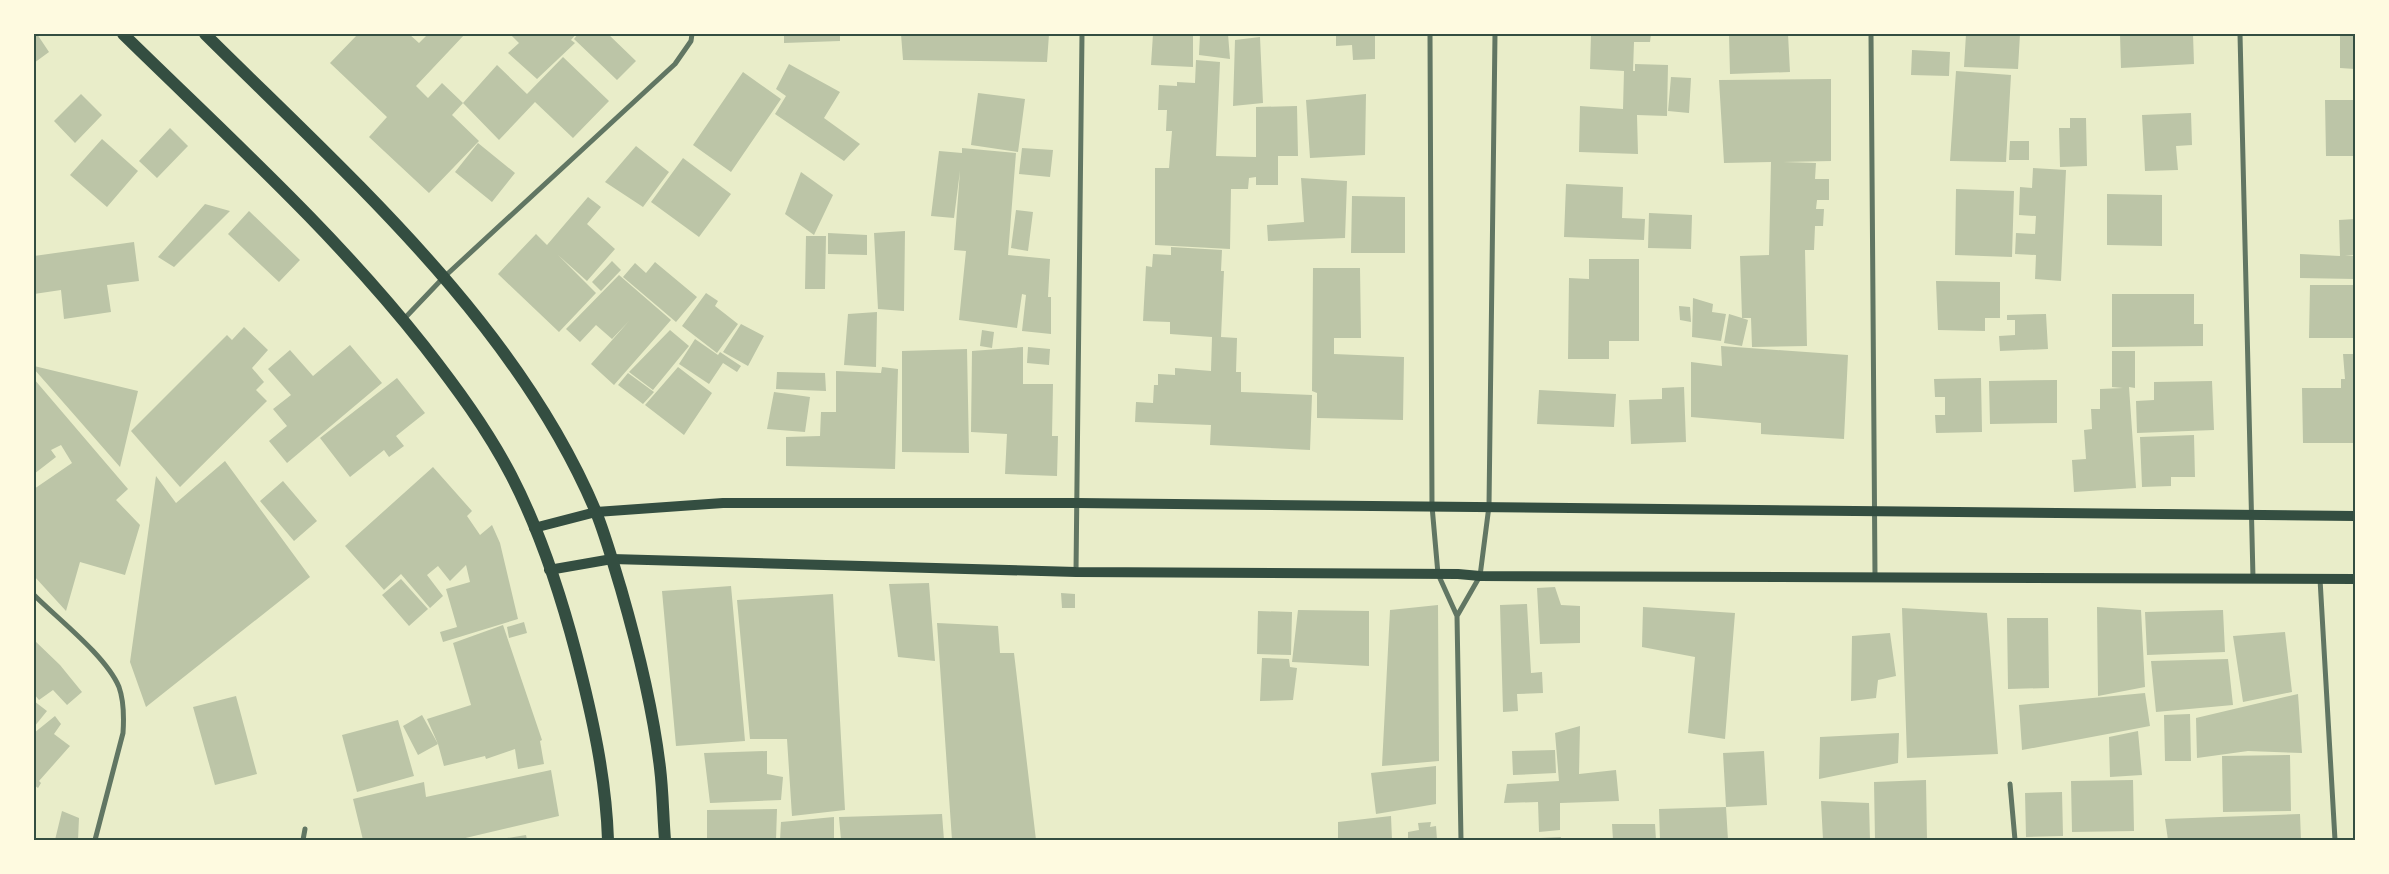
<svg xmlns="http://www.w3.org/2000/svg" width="2389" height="874" viewBox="0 0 2389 874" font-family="Lora,serif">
	<rect width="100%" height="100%" fill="#e9edc9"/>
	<path fill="#bcc5a7" d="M34,34H37L49,52L34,63Z
		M358,34H409L419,43L428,34H465L416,86L428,98L442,83L463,103L452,115L479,141L429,193L369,137L387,117L330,63Z
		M510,34H576L571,40L575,43L537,79L508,53L519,43Z
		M578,34H608L636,61L617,80L574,39Z
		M784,34H840V41L784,43Z
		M901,34H1017V36L1049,34L1047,62L903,60Z
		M1153,34H1193V67L1151,65Z
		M1200,34H1228L1230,59L1199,55Z
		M1336,34H1375V59L1353,60L1352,45L1336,46Z
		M1591,34H1651L1650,42H1634L1633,71H1635V64L1668,65L1667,116L1637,115L1638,154L1579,152L1580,106L1623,109L1624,71L1590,69Z
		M1729,34H1788L1790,72L1730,74Z
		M1966,34H2020L2018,69L1964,67Z
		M2120,34H2193L2194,64L2121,68Z
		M2340,34H2355V69L2340,68Z
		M1260,37L1263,103L1233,106L1235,40Z
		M1912,50L1950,52L1949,76L1911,75Z
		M563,57L609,101L573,138L535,102L499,140L463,103L497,65L527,94Z
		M1196,60L1220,62L1216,156L1256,157V107L1297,106L1298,156H1278V185H1256V177L1249,178L1248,189H1231L1230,249L1155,245V168H1169L1172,131H1166L1167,110H1158L1159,85L1177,86V82L1195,83Z
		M789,64L840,92L824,118L860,144L844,161L775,114L786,96L776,89Z
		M1956,71L2011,75L2006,162L1950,161Z
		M743,72L781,99L731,172L693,145Z
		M1671,77L1691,78L1689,113L1668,111Z
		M1831,79V161L1783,162L1816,163L1815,179H1829V200H1817L1816,209H1824L1823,226H1815L1814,250H1805L1807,346L1752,347L1751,318H1742L1748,320L1742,346L1724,343L1729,314L1742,318L1740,256L1769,255L1771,162L1724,163L1719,80Z
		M978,93L1025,99L1018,152L971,145Z
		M81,94L102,115L75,143L54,121Z
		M1366,94L1365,155L1310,158L1306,100Z
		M2325,100H2355V156H2326Z
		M2191,113L2192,145L2176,146L2178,170L2145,171L2142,115Z
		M2070,118H2086L2087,166L2060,167L2059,128H2070Z
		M170,128L188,146L157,178L139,161Z
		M102,139L138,171L107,207L70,175Z
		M2010,141H2029V160H2009Z
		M478,143L515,173L492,202L455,172Z
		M636,146L669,172L643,207L605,182Z
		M962,148L1016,153L1008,255L1050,259L1048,297H1051V334L1022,331L1026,295L1022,294L1017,328L959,320L966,251L954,250L960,171L954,218L931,216L939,151L962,153Z
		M1022,148L1053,150L1050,177L1019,174Z
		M683,158L731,194L699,237L651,202Z
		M2033,168L2066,170L2061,281L2035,279L2036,255L2015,254L2016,233L2035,234L2036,216L2019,215L2020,187L2032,188Z
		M801,172L833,195L814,235L785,214Z
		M1301,178L1347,181L1345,238L1268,241L1267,225L1304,222Z
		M1566,184L1623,187L1622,218L1645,219L1644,240L1564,237Z
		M1956,189L2014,191L2012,257L1955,255Z
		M2107,194L2162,195V246L2107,245Z
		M1352,196L1405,197V253H1351Z
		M588,197L601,207L587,224L615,249L587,281L558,255L596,293L559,332L498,274L536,234L547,245Z
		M205,204L230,211L174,267L158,257Z
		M1016,210L1033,212L1028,251L1011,248Z
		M249,211L300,260L279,282L228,234Z
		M1649,213L1692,215L1691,249L1648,248Z
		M2355,219V255L2345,256H2355V279L2300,278V254L2340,256L2339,220Z
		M905,231L904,311L878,309L874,233Z
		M828,233L867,235V255L828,254Z
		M806,236H826L825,289H805Z
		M134,242L139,281L107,285L111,312L64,319L61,290L34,294V256Z
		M1171,247L1222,250L1221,271H1224L1221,337L1237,338L1236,372H1241V392L1312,395L1310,450L1210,445L1211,425L1135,422L1136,402L1153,403L1154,385H1158V374L1175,375V368L1211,371L1212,337L1170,334V322L1143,321L1146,266L1152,267L1153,254L1171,255Z
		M1589,259H1639V341H1609V359H1568L1569,278L1589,279Z
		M612,261L621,270L601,291L592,282Z
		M655,262L697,297L676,322L623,277L635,263L646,273Z
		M1313,268H1360L1361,338H1334V354L1404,357L1403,420L1317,418V393L1312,391Z
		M619,275L671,320L614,385L591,364L629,321L612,339L596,325L580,342L566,329Z
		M1936,281L2000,282V318H1985V331L1938,330Z
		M2310,285H2353V338H2309Z
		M706,293L718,301L715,306L738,324L717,353L682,326Z
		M2112,294H2194V324H2203V346L2112,347Z
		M1693,298L1713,304L1712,312L1726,314L1721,341L1692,337Z
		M1679,306L1690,307L1691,322L1680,320Z
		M877,312L876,367L844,365L848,314Z
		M2046,314L2048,349L2000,351L1999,336L2015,335V320H2007V315Z
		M741,324L764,336L748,366L723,352Z
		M244,327L268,350L252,368L264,382L256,390L267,401L180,487L131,431L227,335L232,340Z
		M670,330L689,346L653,390L629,372Z
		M982,330L994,332L992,348L980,346Z
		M695,339L718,355L720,352L741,366L737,372L723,363L709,384L679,364Z
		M350,345L382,383L287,463L269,441L287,426L273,409L291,395L268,369L290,350L313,376Z
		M1721,346L1848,355L1844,439L1761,434V423L1691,417V362L1722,366Z
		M1023,347V384H1053L1052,436H1058L1057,476L1005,474L1007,434L971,432L972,351Z
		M1028,347L1050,349L1049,365L1027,363Z
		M967,349L969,453L902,452V351Z
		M2112,351H2135V388L2129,387L2136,488L2074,492L2072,460L2086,459L2084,430L2092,429L2091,409H2100V389L2123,388L2112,387Z
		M2343,354H2355V443H2303L2302,388H2341V379H2345Z
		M34,366L138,391L120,467L34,369Z
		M678,367L712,393L684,435L645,405Z
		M882,367L898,369L895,469L786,466V437L820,436L821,412H836V371L881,373Z
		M777,372L825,373L826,391L776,389Z
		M628,373L654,392L643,404L618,385Z
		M397,378L425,413L396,436L404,446L389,457L384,450L350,477L320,438Z
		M1981,378L1982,432L1936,433L1935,415H1945V397H1935L1934,379Z
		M34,379L128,489L116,500L140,525L125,575L80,562L66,611L34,576V489L72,463L61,445L51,450L56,457L34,474Z
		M2057,380V423L1990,424L1989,381Z
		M2212,381L2214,430L2137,433L2136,401L2154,400V382Z
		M1684,387L1686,442L1631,444L1629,400L1662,399V388Z
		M1539,390L1616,394L1614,427L1537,424Z
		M774,392L810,397L805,432L767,429Z
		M2194,435L2195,477H2171V486L2142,487L2140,437Z
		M225,461L310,577L146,707L130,662L156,476L176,503Z
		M433,467L472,511L467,516L480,535L492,525L500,543L518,619L443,642L440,632L457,627L446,589L470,582L466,565L450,581L438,566L427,575L443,596L430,608L401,574L384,590L345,546Z
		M283,481L317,521L294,541L260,501Z
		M401,579L428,609L409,626L382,595Z
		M929,583L935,661L898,657L889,584Z
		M731,586L745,741L676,746L662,591Z
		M1555,587L1561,605L1580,606V643L1540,644L1537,588Z
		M1061,593L1075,594V608H1062Z
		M833,594L845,810L792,816L787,739H750L737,600Z
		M1527,604L1531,673L1542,672L1543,693L1517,694L1518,711L1503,712L1500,605Z
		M1438,605L1439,761L1382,766L1390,610Z
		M1643,607L1735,613L1725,739L1688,733L1695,657L1642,647Z
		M2097,607L2141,610L2145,687L2098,696Z
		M1902,608L1987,613L1998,754L1907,758Z
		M1298,610L1369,611V666L1292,662Z
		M2223,610L2225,652L2147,655L2145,612Z
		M1258,611L1292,612L1291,655L1257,654Z
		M2007,618H2048L2049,688L2008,689Z
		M524,622L527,633L509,638L507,627Z
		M937,623L998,626L1000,653H1014L1036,840H952Z
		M503,625L542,740L540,741L544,764L518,769L515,749L486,759L485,756L444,766L438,744L418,755L403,726L422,715L438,744L427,719L471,705L453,643Z
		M2285,632L2292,692L2243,702L2233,636Z
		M1890,633L1896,676L1878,680L1876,698L1851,701L1852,636Z
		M34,640L60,665L82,692L67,705L53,690L39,700L34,694Z
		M1262,658L1289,659L1290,667L1297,668L1293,700L1260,701Z
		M2228,659L2233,705L2156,712L2151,661Z
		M2145,693L2150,726L2022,750L2019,705Z
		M2298,694L2302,753L2248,751L2197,758L2196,718Z
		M236,696L257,774L215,785L193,707Z
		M34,701L47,711L34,727Z
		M2190,714L2191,761H2165L2164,715Z
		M55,716L61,724L54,734L70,746L39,781L41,783L38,788L34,785V733Z
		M398,720L414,776L357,792L342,735Z
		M1580,726L1579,774L1616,770L1619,801L1560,803V830L1539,832L1538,802L1504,803L1507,784L1559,781L1555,733Z
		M2138,731L2142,775L2110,777L2109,737Z
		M1899,733L1898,763L1819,779L1820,737Z
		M1555,750L1556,773L1513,775L1512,751Z
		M767,751V774L783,777L781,800L710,803L704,753Z
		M1764,751L1767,805L1726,807L1723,753Z
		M2290,755L2291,811L2223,812L2222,756Z
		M1436,766V804L1376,814L1371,773Z
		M551,770L559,816L457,840H363L353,799L424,782L426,797Z
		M1926,780L1927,840H1875L1874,782Z
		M2133,780L2134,831L2072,832L2071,781Z
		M2062,792L2063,836L2026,837L2025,793Z
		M1821,801L1869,803L1870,840H1823Z
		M1726,807L1728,840H1660L1659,809Z
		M777,809L776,840H707V810Z
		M62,811L79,818L78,840H55Z
		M942,814L944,840H841L839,817Z
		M2300,814L2301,840H2168L2165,819Z
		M1391,816L1392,840H1338V822Z
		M834,817V840H780L781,822Z
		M1431,822L1430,827L1436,826L1437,840H1408V832L1419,830L1418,823Z
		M1612,824H1655L1656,840H1613Z
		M526,835L527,840H501V839Z
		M1561,837L1560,840H1516V839Z"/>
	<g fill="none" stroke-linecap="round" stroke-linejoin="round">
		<path stroke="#617663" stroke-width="5" d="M1430,34L1432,506L1438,574L1457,616L1461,840
			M1871,34L1875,576
			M2240,34L2253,578
			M403,320L443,278L675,64L691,41L692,34
			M1076,572L1082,34
			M2320,579L2335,840
			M34,595C58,619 106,656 119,687C124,701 124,718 123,733L95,840
			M1457,616L1480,576L1489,506L1495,34
			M2010,784L2015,840
			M303,840L305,829"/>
		<path stroke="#344e41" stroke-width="10" d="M534,528L596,512L723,503H1077L2355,516
			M549,570L612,559L1076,572L1458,574L1480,576L2355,579"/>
		<path stroke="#344e41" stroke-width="12" d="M123,34C226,135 334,232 424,346C456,387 487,429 511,475C538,527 561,596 576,653C592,715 606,777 608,840
			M205,34C348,176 516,322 596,512C606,537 613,563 621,589C638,648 653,708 660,768C663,792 663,816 665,840"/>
	</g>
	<rect width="2389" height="874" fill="none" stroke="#fefae0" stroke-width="70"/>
	<rect x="35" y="35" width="2319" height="804" fill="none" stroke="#344e41" stroke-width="2"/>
</svg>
